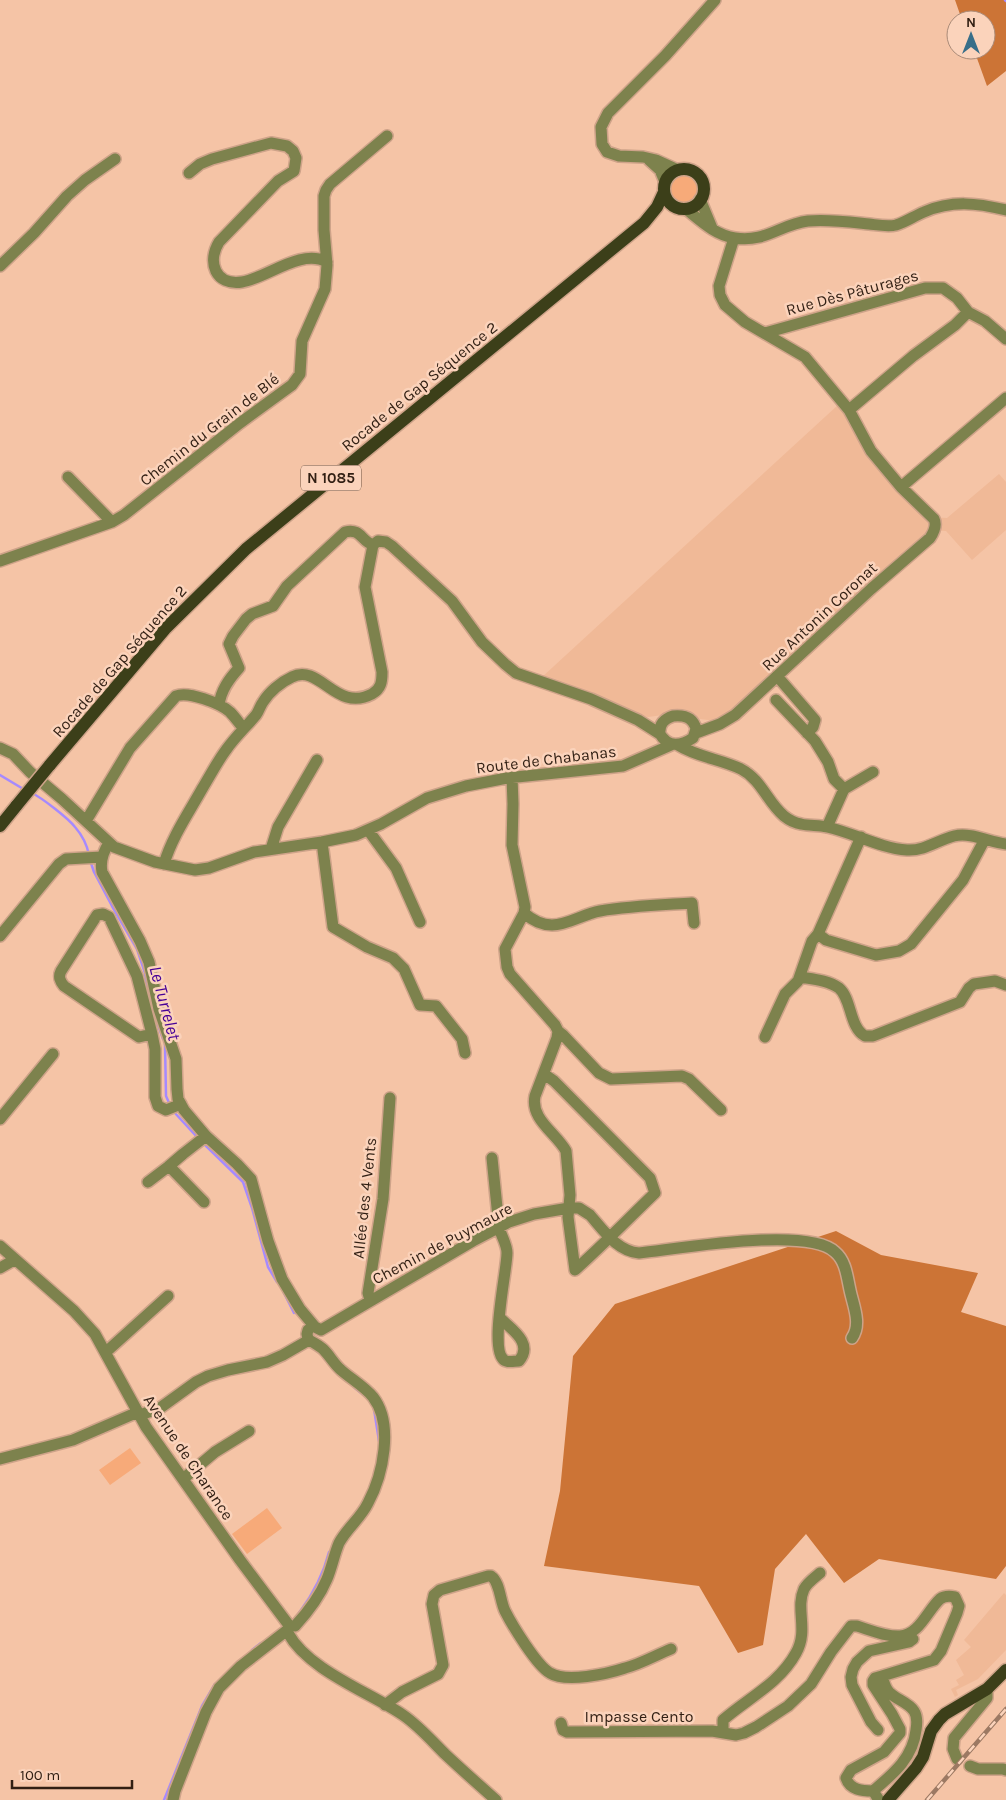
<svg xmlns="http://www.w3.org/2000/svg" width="1006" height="1800" viewBox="0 0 1006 1800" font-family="Karla,sans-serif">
	<rect width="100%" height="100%" fill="#f5c4a6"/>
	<path fill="#f0b997" d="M838,405L929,517L947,518L999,474L1006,482V530L972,560L946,531L930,530L732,712L716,721L700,719L685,712L648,717L633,714L541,678Z
		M1004,1593L1006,1595V1650L978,1679L956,1690L958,1695L955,1697L951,1689L959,1685L956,1680L964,1675L956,1660L971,1647L964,1640Z"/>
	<path fill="#f7aa79" d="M669 190a15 15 0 1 1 30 0a15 15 0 1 1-30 0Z
		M130,1448L141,1463L110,1485L99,1470Z
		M267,1508L282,1528L247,1554L232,1534Z"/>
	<path fill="#cc7436" d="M955,0H1006V71L987,86L974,50H986V20H962Z
		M836,1231L881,1255L978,1273L961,1312L1006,1326V1566L996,1579L879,1559L844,1583L806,1534L775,1569L763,1645L738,1653L699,1586L544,1566L560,1491L573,1356L615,1304Z"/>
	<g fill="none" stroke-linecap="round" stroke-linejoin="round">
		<path stroke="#a68afe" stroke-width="2.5" d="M1005,0L1006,1
			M0,775L25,790
			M32,793C42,798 68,818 75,827C82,835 87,845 89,855
			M90,860L94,872L112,906L137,949L145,973L148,997L163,1039
			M165,1044L166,1096L170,1105
			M174,1112L197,1137
			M203,1143L243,1182L252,1208L268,1267L277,1282
			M284,1293L294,1313
			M355,1388L366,1397
			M374,1409L379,1441
			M299,1613C313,1594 323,1576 329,1552
			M252,1650L261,1643
			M164,1800L202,1706L215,1684"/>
		<g stroke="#cea389" stroke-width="14">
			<path id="minor" d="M649,160L660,170L665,182
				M678,170L656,160L643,157L619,156L607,152L602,144L601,127L608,113L665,56L715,0
				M189,173L200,164L212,159L271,143L287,146L293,151L296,158L294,171L278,181L219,242C207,262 215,286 242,282C267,278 301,248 327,262
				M700,199L712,228
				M686,209C701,221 715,235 735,238C765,243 781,224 808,221C828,219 850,222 869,224C878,225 888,227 896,225C906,222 914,216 924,212C952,200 977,203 1006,210
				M0,266L34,233L67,196L85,180L115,159
				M765,333L925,288H943L957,298L968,312L985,321L1006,339
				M849,410L913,356L955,325L968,312
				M68,477L112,522
				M901,487L1006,398
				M0,561L112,522L124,515L240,423L292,385L300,374L302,341L325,289L327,265L324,230V196L326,190L330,184L387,136
				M777,676L815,720L813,727L807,733
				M776,700L815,741L828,762L834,779L844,789
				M219,705C221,690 229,679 239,668L229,644L233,636L246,619L252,614L273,606L287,586L345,532C361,528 361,541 373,545
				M673,716C684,715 693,717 696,729L693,738C681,746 668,748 660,734C659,724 664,719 673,716Z
				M696,733L720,724L735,715L871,589L930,538C934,532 937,525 934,519L901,487L871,451L849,410L805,357L745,322L725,305L720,295L719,286L734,238
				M678,745C697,757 720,759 741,769C762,780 767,802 784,816C789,820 794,823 801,824C809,826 819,825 827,827C854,833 880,848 907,850C925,851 938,840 954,836C971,832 989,842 1006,844
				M0,748L13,754L30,772L62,799L114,847L155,862L195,870L209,868L254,852L322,842L356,835L381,824L427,798L466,786L507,778L623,766L671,745
				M512,777L513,804L512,845L525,907L524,913L505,949L507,967L510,974L555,1025L558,1031L563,1035L599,1073L611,1079L682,1076L689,1079L721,1110
				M86,821L130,748L176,696C188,691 220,703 230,712C235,717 239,723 243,728
				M827,827L844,789L873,772
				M368,830L396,868L420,922
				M322,842L333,927L367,947L393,958L404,969L420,1005L436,1006L462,1039L465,1053
				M109,843C103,852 100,862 102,872L140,941L149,962L159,1009L176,1059L177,1089L178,1099L184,1110L206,1136L237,1164L251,1179L268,1241L282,1279L300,1309L315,1327L321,1330
				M271,849L278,827L317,760
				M164,864C172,837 188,814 202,789C210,776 217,762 226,750C235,737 246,727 256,715C259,711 260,706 263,702C269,692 281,682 292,677C320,663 336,713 372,694C381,689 382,682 382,672L365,587L373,545L378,541L386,542L392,546L452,601L482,642L505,664L516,673L591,699L638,720L660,734
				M524,913C532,920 542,925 552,925C568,925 583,914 600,911C630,906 661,905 692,903L694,923
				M818,934L826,940L876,955L899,951L911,944L963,880L985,839
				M0,936L59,864L66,859L102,857
				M800,977C812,979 828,980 839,988C852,999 849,1027 865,1036H873L960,1002L969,988L974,984L995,981L1006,985
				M152,1034L139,1037L64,986C60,981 58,977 61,971L97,915L103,914L109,917L137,976L152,1034L155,1049V1097L158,1106L166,1110L181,1104
				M765,1037L785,994L798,981L812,941L818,934L861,837
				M544,1074L554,1081L650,1178L655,1193C628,1219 603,1245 575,1270L568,1217L570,1195L566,1151C556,1133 530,1119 535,1096L557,1038L558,1031
				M0,1119L53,1054
				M492,1158L499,1227C501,1236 507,1244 507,1253C507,1271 489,1349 504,1360C508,1363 514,1361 519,1361C534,1343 511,1329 500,1318
				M148,1182L169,1166
				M204,1202L169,1166L183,1154L206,1136
				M0,1246L74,1311L95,1334L146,1427L240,1560L288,1624
				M0,1268L14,1260
				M370,1300L368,1293L383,1199L390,1098
				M321,1330L473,1241L509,1222L534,1214L569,1208H579L590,1215C604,1231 617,1251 639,1253C678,1249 808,1226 835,1252C846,1261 847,1277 850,1290C853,1305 862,1324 852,1338
				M106,1352L168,1296
				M140,1415L160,1408L196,1382L208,1376L228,1370L267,1362L283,1355L309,1340
				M0,1459L73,1440L138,1412
				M183,1479L215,1452L249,1431
				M295,1626C307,1613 320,1596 327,1579C332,1567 334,1555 339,1543C347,1528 361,1518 368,1503C383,1475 394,1424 373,1397C364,1386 351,1379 341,1370C334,1364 330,1356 324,1350C319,1345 313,1343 308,1339L307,1334L308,1330
				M288,1633C308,1670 369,1692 403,1715C419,1726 431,1740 445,1754C462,1770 479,1785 496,1800
				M385,1705L402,1692L438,1674L443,1665L432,1604L434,1595L440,1590L488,1576H491C500,1582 500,1601 505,1611C512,1625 537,1666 550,1673C566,1683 607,1674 625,1668C641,1664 656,1655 671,1649
				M561,1723L563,1730L567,1732L712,1731L736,1735L744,1733L756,1727L788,1706L811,1684L831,1652L851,1626H857C870,1630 886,1637 900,1636C919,1635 927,1611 940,1599C944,1596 950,1596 955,1597L959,1606L957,1613L941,1651L934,1660L882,1676C884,1682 885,1689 890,1693C897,1700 908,1702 914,1711C918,1717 917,1724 916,1730C913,1758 893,1774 873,1791L879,1800
				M878,1730L871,1722L852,1685L851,1677L853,1669L857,1662L869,1651L909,1642L913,1639
				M723,1732V1720C748,1698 779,1684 796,1653C809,1630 795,1609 804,1589C807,1583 814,1578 820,1573
				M957,1759L953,1749L954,1738L987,1698V1689
				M970,1766L978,1769H1003L1006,1770
				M873,1791C862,1791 850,1790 846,1778L851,1770L884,1752L900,1733V1729L892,1714L873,1685V1681L875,1678L882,1676
				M173,1800L175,1791L206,1712L219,1688L241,1666L286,1631"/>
		</g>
		<g stroke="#cea389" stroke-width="15">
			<path id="major" d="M664 189a20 20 0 1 1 40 0a20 20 0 1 1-40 0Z
				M49,766L165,629L246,549L644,223L657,207L664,192
				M0,826L17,805
				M888,1800L916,1768L923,1757L931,1731L939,1720L945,1714L987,1689L1006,1670"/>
		</g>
		<use href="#minor" stroke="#7d824d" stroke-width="11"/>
		<use href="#major" stroke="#3c3f19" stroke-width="12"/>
		<g stroke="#9c7963" stroke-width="4.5">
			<path id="rail" d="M927,1800L1006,1709"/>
		</g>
		<use href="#rail" stroke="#fbd3bb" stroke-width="2.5" stroke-dasharray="8" stroke-linecap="butt"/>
		<g stroke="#cea389" stroke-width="15" stroke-linecap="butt">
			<path id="major-bridge" d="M17,805L49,766"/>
		</g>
		<use href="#major-bridge" stroke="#3c3f19" stroke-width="12"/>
	</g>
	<g text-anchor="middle" stroke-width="5" stroke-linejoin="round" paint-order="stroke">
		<rect fill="#fbd3bb" stroke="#6e5545" stroke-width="1" x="301" y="465.5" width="60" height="25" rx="4"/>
		<g font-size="15" font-weight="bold" fill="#311f13">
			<text x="331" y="483">N 1085</text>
		</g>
		<g font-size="16" fill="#311f13" stroke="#fbd3bb">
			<text transform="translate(852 292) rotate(-15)" y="6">Rue Dès Pâturages</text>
			<text transform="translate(419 386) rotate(-39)" y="6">Rocade de Gap Séquence 2</text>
			<text transform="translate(209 429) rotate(-38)" y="6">Chemin du Grain de Blé</text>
			<text transform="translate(819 616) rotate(-43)" y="6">Rue Antonin Coronat</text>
			<text transform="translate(119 661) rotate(-49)" y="6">Rocade de Gap Séquence 2</text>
			<text transform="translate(546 759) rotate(-7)" y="6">Route de Chabanas</text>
			<text transform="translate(364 1198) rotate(-84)" y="6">Allée des 4 Vents</text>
			<text transform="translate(442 1243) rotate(-28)" y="6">Chemin de Puymaure</text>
			<text transform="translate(189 1457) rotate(56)" y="6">Avenue de Charance</text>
			<text x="639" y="1722">Impasse Cento</text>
		</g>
		<g font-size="18" font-style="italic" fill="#470297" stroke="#fbd3bb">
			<text transform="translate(165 1003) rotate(75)" y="6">Le Turrelet</text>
		</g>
	</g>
	<g transform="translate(971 35)"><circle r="24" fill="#fbd3bb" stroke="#aa8b78"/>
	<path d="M0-4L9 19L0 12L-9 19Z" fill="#386e89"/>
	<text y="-8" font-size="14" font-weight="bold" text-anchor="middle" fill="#311f13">N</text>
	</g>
	<path d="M12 1780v8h120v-8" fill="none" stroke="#311f13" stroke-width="2.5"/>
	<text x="20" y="1780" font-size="15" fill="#311f13" stroke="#fbd3bb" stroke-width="4" paint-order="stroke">100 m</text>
</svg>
